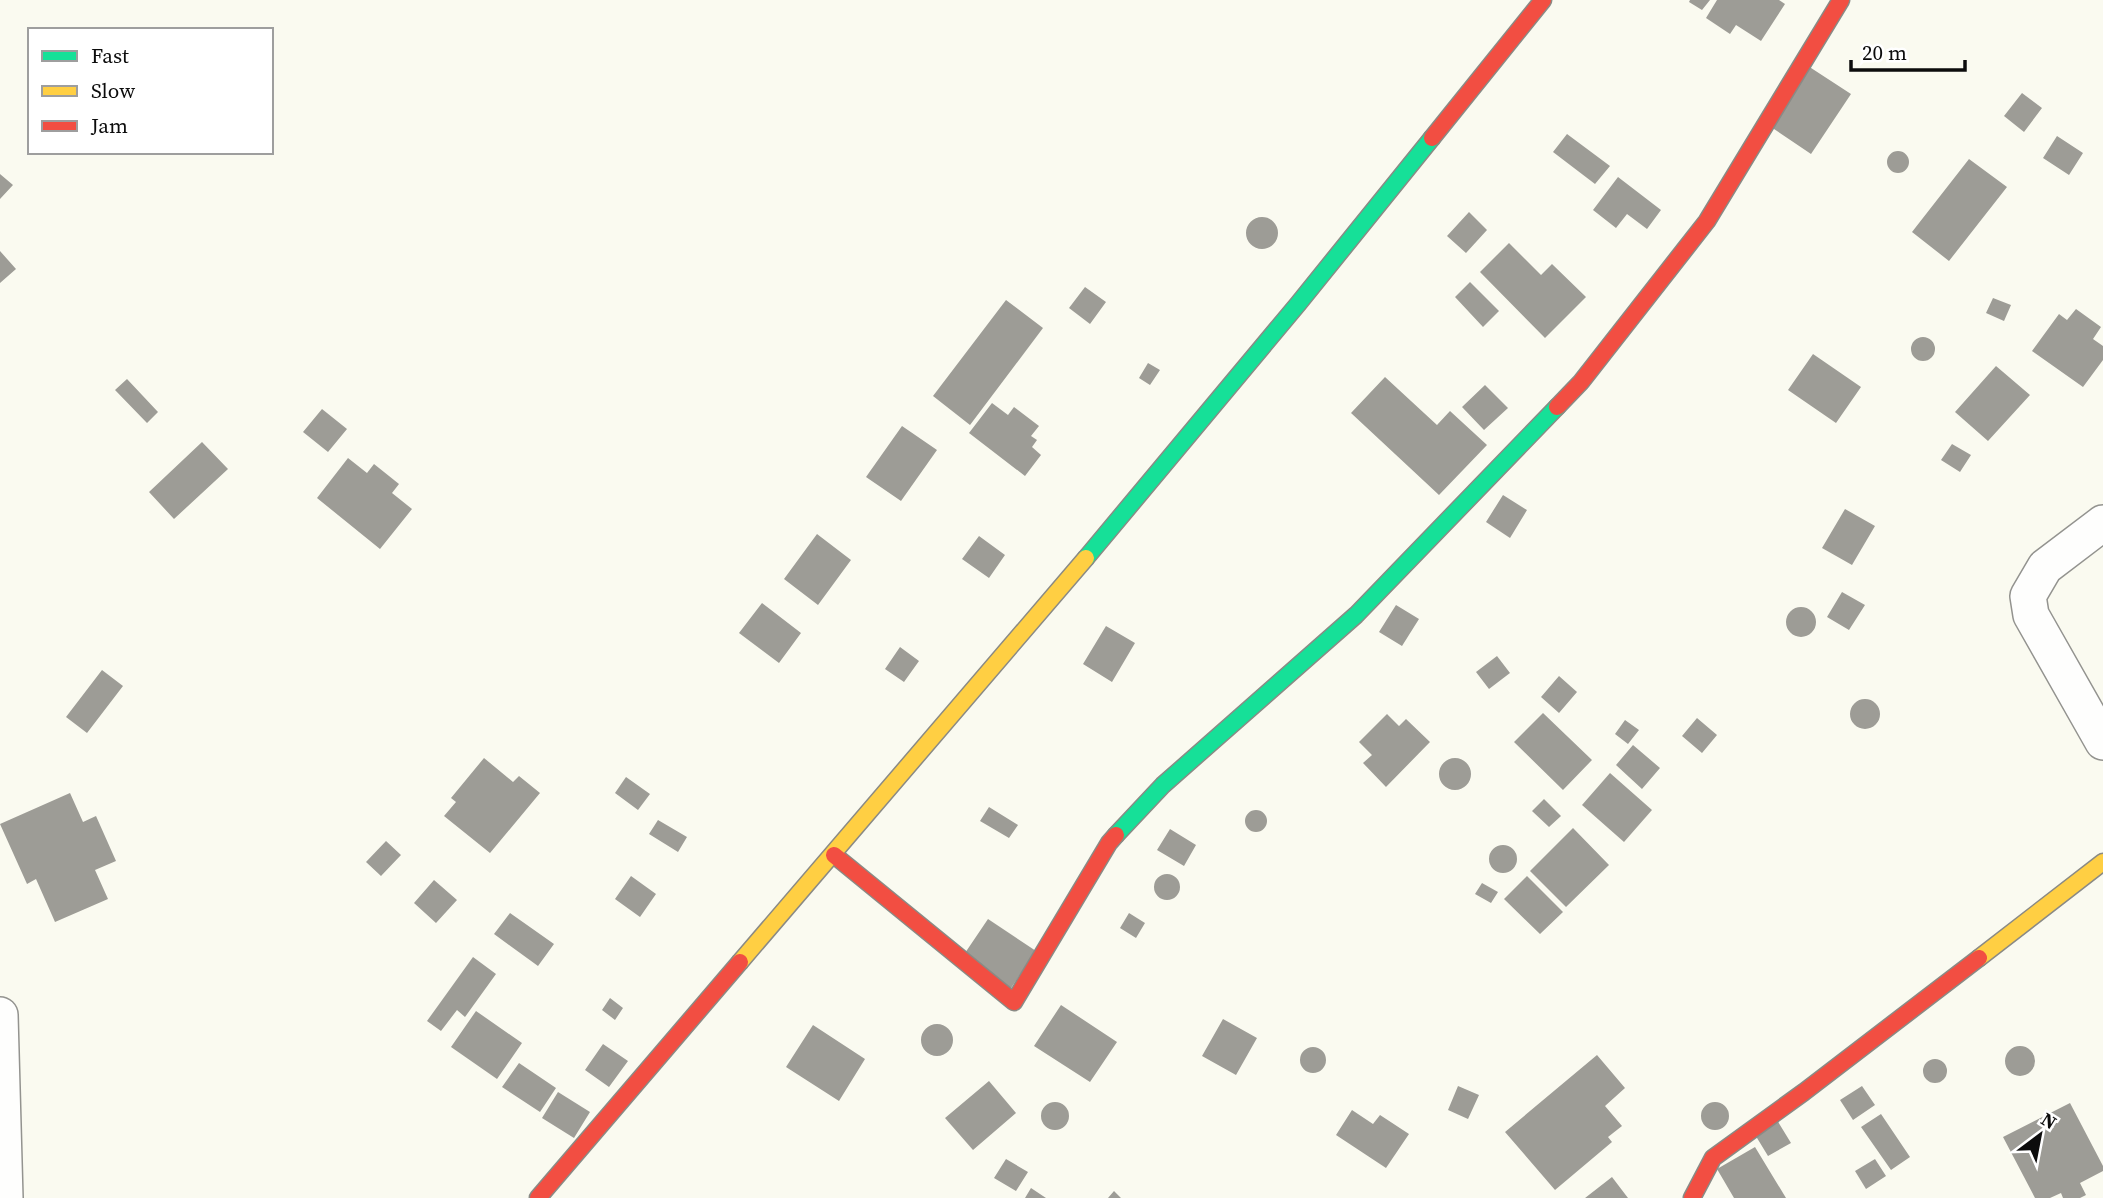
<svg xmlns="http://www.w3.org/2000/svg" width="2103" height="1198" viewBox="0 0 2103 1198" font-family="'Source Serif 4',serif">
	<rect width="100%" height="100%" fill="#fafaf0"/>
	<path fill="#9d9c96" d="M1690,0H1710L1702,10L1689,2Z
		M1717,0H1779L1785,4L1761,41L1736,25L1730,34L1706,18Z
		M1808,66L1851,94L1811,154L1768,125Z
		M2022,93L2042,108L2024,132L2004,116Z
		M1567,134L1610,166L1595,184L1553,152Z
		M2057,136L2083,153L2069,175L2043,158Z
		M1887 162a11 11 0 1 1 22 0a11 11 0 1 1-22 0Z
		M1969,159L2007,187L1949,261L1912,232Z
		M0,174L13,185L0,199Z
		M1618,177L1661,210L1647,229L1627,214L1616,228L1593,210Z
		M1469,212L1487,230L1466,253L1447,236Z
		M1246 233a16 16 0 1 1 32 0a16 16 0 1 1-32 0Z
		M1509,243L1541,275L1552,264L1586,297L1545,338L1480,272Z
		M0,251L16,269L0,283Z
		M1470,282L1499,311L1483,327L1455,297Z
		M1085,287L1106,302L1090,324L1069,308Z
		M1993,298L2011,305L2004,321L1986,313Z
		M1006,300L1043,328L970,425L933,396Z
		M2076,309L2101,327L2093,339L2103,346V360L2083,387L2032,351L2059,314L2067,320Z
		M1911 349a12 12 0 1 1 24 0a12 12 0 1 1-24 0Z
		M1813,354L1861,387L1836,423L1788,390Z
		M1148,363L1160,370L1150,385L1139,378Z
		M1996,366L2030,395L1988,441L1955,412Z
		M1385,377L1437,425L1450,411L1487,445L1439,495L1351,413Z
		M127,379L158,412L147,423L115,390Z
		M1485,385L1508,408L1484,430L1462,407Z
		M992,403L1008,415L1014,407L1039,426L1031,436L1037,440L1032,447L1041,455L1025,476L969,433Z
		M322,409L347,429L328,452L303,432Z
		M902,426L937,450L901,501L866,477Z
		M202,442L228,469L174,519L149,492Z
		M1952,444L1971,455L1960,472L1941,460Z
		M348,458L367,473L374,464L399,484L392,493L412,509L380,549L317,498Z
		M1503,495L1527,510L1510,538L1486,522Z
		M1845,509L1875,526L1852,565L1822,548Z
		M817,534L851,560L818,605L784,579Z
		M979,536L1005,555L989,578L962,559Z
		M1842,592L1865,605L1849,630L1827,617Z
		M762,603L801,633L779,663L739,633Z
		M1396,605L1419,619L1402,646L1379,632Z
		M1786 622a15 15 0 1 1 30 0a15 15 0 1 1-30 0Z
		M1106,626L1135,643L1112,682L1083,664Z
		M900,647L919,661L904,682L885,669Z
		M1497,656L1510,673L1489,689L1476,672Z
		M102,670L123,686L87,733L66,717Z
		M1559,676L1577,692L1559,713L1541,697Z
		M1850 714a15 15 0 1 1 30 0a15 15 0 1 1-30 0Z
		M1543,713L1592,760L1563,790L1514,742Z
		M1387,714L1399,726L1406,719L1430,742L1386,787L1363,763L1372,755L1359,742Z
		M1697,718L1717,735L1702,753L1682,736Z
		M1625,720L1639,730L1628,744L1615,734Z
		M1633,745L1660,768L1642,789L1616,765Z
		M484,758L513,782L519,776L540,793L490,853L444,816L456,802L451,798Z
		M1439 774a16 16 0 1 1 32 0a16 16 0 1 1-32 0Z
		M1610,773L1652,810L1624,842L1582,805Z
		M626,777L650,794L638,810L615,793Z
		M70,793L83,822L96,816L116,861L95,870L108,899L55,922L36,879L27,884L0,824Z
		M1544,799L1561,816L1549,827L1532,811Z
		M989,807L1018,825L1009,838L980,821Z
		M1245 821a11 11 0 1 1 22 0a11 11 0 1 1-22 0Z
		M658,820L687,837L678,852L649,834Z
		M1573,828L1609,865L1566,907L1530,871Z
		M1170,829L1196,845L1184,866L1157,850Z
		M386,841L401,855L381,876L366,862Z
		M1489 859a14 14 0 1 1 28 0a14 14 0 1 1-28 0Z
		M1154 887a13 13 0 1 1 26 0a13 13 0 1 1-26 0Z
		M631,876L656,894L640,917L615,899Z
		M1527,876L1563,912L1540,934L1504,899Z
		M434,880L457,900L436,923L414,903Z
		M1482,883L1498,892L1491,903L1475,894Z
		M510,913L554,944L538,966L494,934Z
		M1129,913L1145,923L1136,938L1120,928Z
		M988,919L1036,951L1011,988L963,956Z
		M473,957L496,974L465,1017L457,1010L441,1031L427,1021Z
		M610,998L623,1008L615,1020L602,1010Z
		M1061,1005L1117,1042L1090,1082L1034,1046Z
		M476,1011L522,1043L497,1079L451,1047Z
		M1223,1019L1257,1038L1236,1075L1202,1056Z
		M921 1040a16 16 0 1 1 32 0a16 16 0 1 1-32 0Z
		M813,1025L865,1059L839,1101L786,1067Z
		M603,1044L628,1061L609,1087L585,1070Z
		M2005 1061a15 15 0 1 1 30 0a15 15 0 1 1-30 0Z
		M1300 1060a13 13 0 1 1 26 0a13 13 0 1 1-26 0Z
		M1597,1055L1625,1088L1605,1106L1622,1126L1608,1137L1612,1142L1555,1190L1505,1132Z
		M1923 1071a12 12 0 1 1 24 0a12 12 0 1 1-24 0Z
		M519,1063L556,1088L540,1112L502,1087Z
		M989,1081L1016,1113L973,1150L945,1118Z
		M1458,1086L1479,1095L1468,1119L1448,1110Z
		M1862,1086L1875,1105L1853,1120L1840,1100Z
		M558,1092L590,1112L574,1138L542,1118Z
		M1041 1116a14 14 0 1 1 28 0a14 14 0 1 1-28 0Z
		M1701 1116a14 14 0 1 1 28 0a14 14 0 1 1-28 0Z
		M2070,1103L2103,1166V1171L2080,1183L2086,1195L2080,1198H2063L2061,1193L2050,1198H2035L2003,1137Z
		M1352,1110L1373,1124L1380,1115L1409,1134L1386,1168L1336,1135Z
		M1881,1114L1910,1157L1891,1170L1861,1127Z
		M1777,1120L1791,1143L1768,1156L1754,1133Z
		M1755,1147L1786,1198H1734L1717,1169Z
		M1006,1159L1028,1172L1016,1191L994,1178Z
		M1875,1159L1886,1176L1866,1189L1855,1171Z
		M1612,1177L1628,1198H1585Z
		M1031,1188L1046,1198H1025Z
		M1114,1191L1121,1198H1108Z"/>
	<g fill="none" stroke-linecap="round" stroke-linejoin="round">
		<g stroke="#93938f" stroke-width="38">
			<path id="street" d="M2103,523L2045,567L2028,596L2031,615L2103,742
				M0,1015L5,1198"/>
		</g>
		<g stroke="#8a8a85" stroke-width="19">
			<path id="fast" d="M1086,558L1298,304L1432,138
				M1116,835L1163,785L1356,615L1557,407"/>
		</g>
		<g stroke="#8a8a85" stroke-width="19">
			<path id="slow" d="M1979,958L2103,862
				M740,962L1086,558"/>
		</g>
		<g stroke="#8a8a85" stroke-width="19">
			<path id="jam" d="M1432,138L1543,0
				M1557,407L1581,382L1707,221L1841,0
				M834,855L1014,1002L1109,843L1116,835
				M538,1198L740,962
				M1692,1198L1713,1158L1804,1092L1979,958"/>
		</g>
		<use href="#street" stroke="#fefefd" stroke-width="35"/>
		<use href="#fast" stroke="#16e098" stroke-width="16"/>
		<use href="#slow" stroke="#ffcf43" stroke-width="16"/>
		<use href="#jam" stroke="#f24e42" stroke-width="16"/>
	</g>
	<rect x="28" y="28" width="245" height="126" fill="#ffffff" stroke="#9e9e9e" stroke-width="2"/>
	<rect x="42" y="51" width="35" height="10" fill="#16e098" stroke="#9e9e9e" stroke-width="2"/>
	<text x="91" y="63" font-size="21" fill="#0c0c0c">Fast</text>
	<rect x="42" y="86" width="35" height="10" fill="#ffcf43" stroke="#9e9e9e" stroke-width="2"/>
	<text x="91" y="98" font-size="21" fill="#0c0c0c">Slow</text>
	<rect x="42" y="121" width="35" height="10" fill="#f24e42" stroke="#9e9e9e" stroke-width="2"/>
	<text x="91" y="133" font-size="21" fill="#0c0c0c">Jam</text>
	<g transform="translate(2040 1135) rotate(32)" stroke="#ffffff" stroke-width="5" paint-order="stroke">
	<path d="M0-5L12 26L0 18L-12 26Z" fill="#0c0c0c"/>
	<text y="-10" font-size="19" font-weight="bold" text-anchor="middle" fill="#0c0c0c">N</text>
	</g>
	<path d="M1851 60v10h114v-10" fill="none" stroke="#0c0c0c" stroke-width="3.5"/>
	<text x="1862" y="60" font-size="21" fill="#0c0c0c" stroke="#ffffff" stroke-width="5" paint-order="stroke">20 m</text>
</svg>
